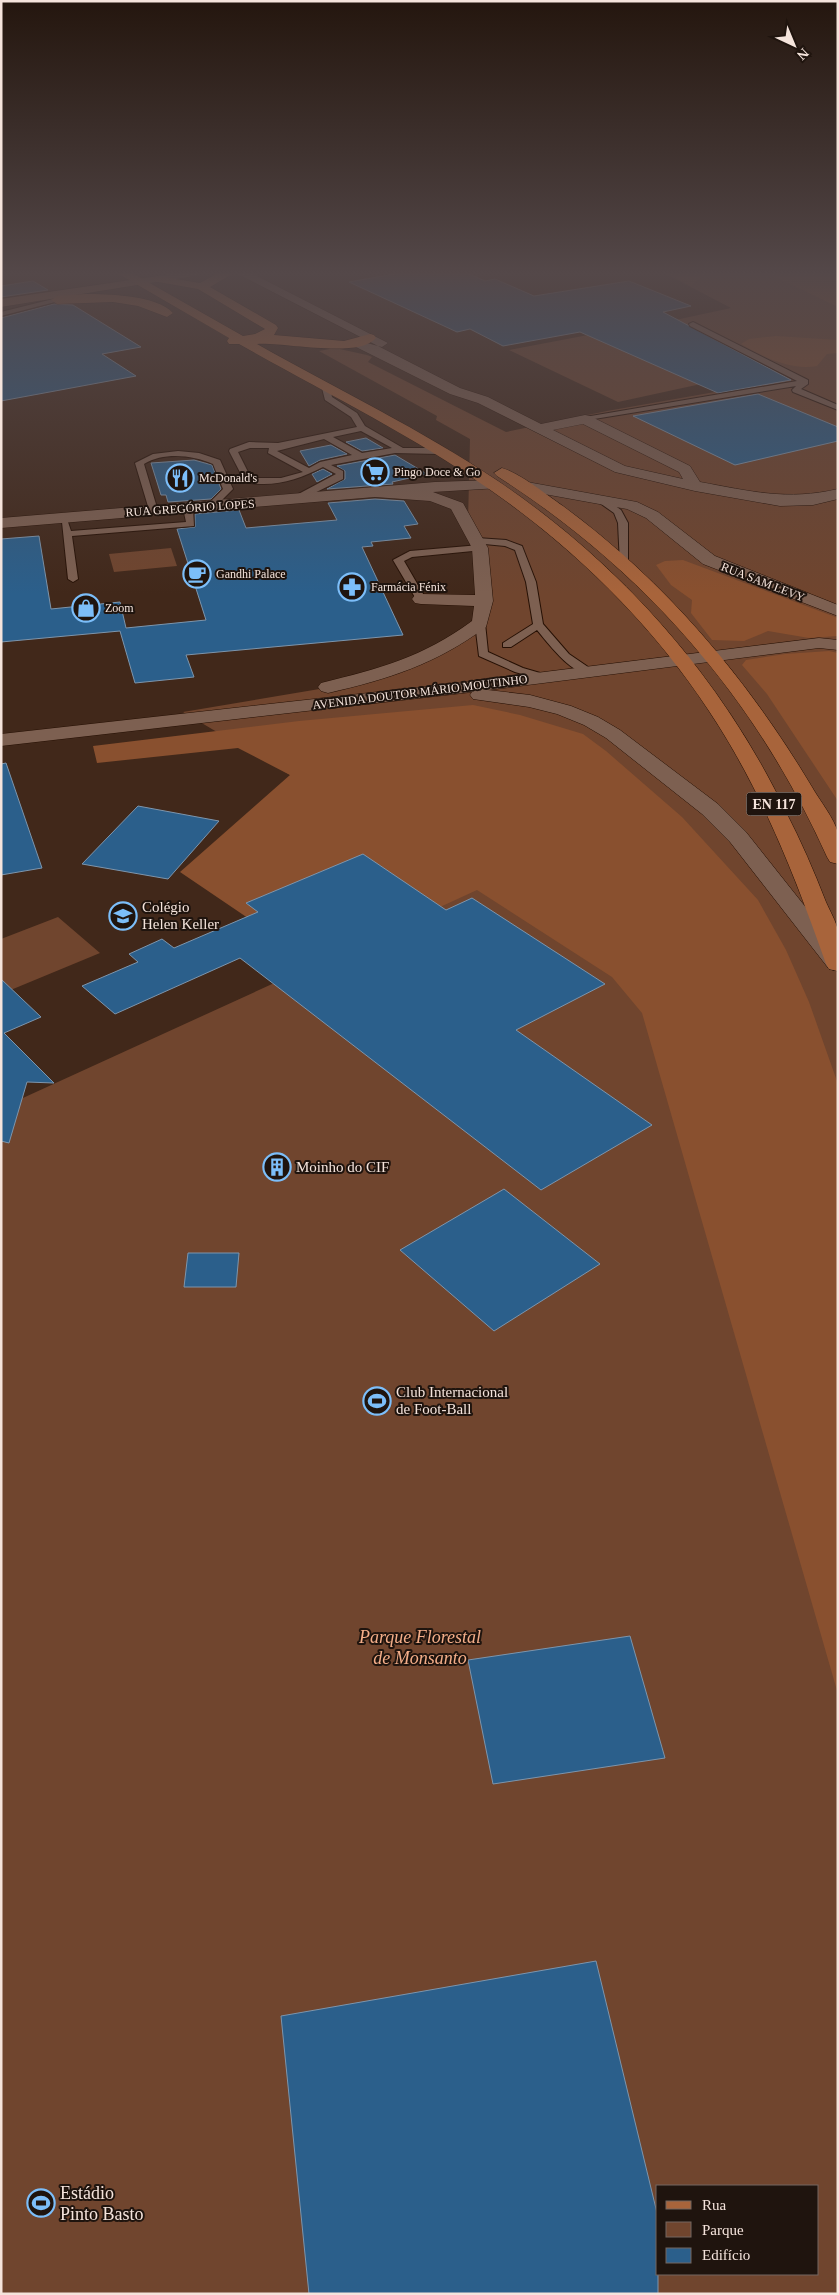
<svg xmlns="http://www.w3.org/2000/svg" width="839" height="2295" viewBox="0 0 839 2295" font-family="'Times New Roman',serif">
	<rect width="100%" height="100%" fill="#41281a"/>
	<path fill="#70452e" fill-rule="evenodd" d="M664,273H838V2294H1V1108L316,964L406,843L183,712L361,682L418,664L482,613L468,521L470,439L436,420L437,416L319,351L335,348L367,355L372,357L368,362L506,432L607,411L749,386L643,327L731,308ZM658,2186H818V2274H658Z
		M588,335L701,384L618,402L509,350Z
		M171,548L177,566L114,572L109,554Z
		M58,917L100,953L1,994V939Z"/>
	<path fill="#89502f" d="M666,273H706L691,286Z
		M767,273H838V307Z
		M776,336L838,340V353L827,354L817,366C791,371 763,357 741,344L749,339Z
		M683,560L838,618V636L809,638L768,631L744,641L712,640L691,613L692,600L671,585L656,565L665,561Z
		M829,651L838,653V801L767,694L742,665L746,660L785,654Z
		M473,705L520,715L583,734L606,751L682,817L758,900L786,950L809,1002L838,1084V1694L642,1013L612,977L477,890L316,964L180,872L290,775L238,748L97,763L93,746L299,721Z"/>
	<path fill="#2b5f8b" stroke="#7d95ac" d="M400,273H467L485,281L495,279L534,296L629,281L691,306L663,312L791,380L718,393L580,332L503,346L470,329L457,332L349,282Z
		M33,281L48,290L1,297V286Z
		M54,304L73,305L141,347L102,354L136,376L1,401V318Z
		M758,394L838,427V441L735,465L633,416Z
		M366,438L383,448L362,451L346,442Z
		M331,445L347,454L320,460L309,466L300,451Z
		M395,455L427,474L392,482L393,484L327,489L345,479V471L337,466Z
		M194,460L212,465L221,489L211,499L168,502L166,495H161L151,463Z
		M323,469L332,474L317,482L312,474Z
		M375,499L404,501L418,524L404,526L411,538L371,542L373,546L362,547L403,635L186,655L194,677L135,683L120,631L1,642V539L39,536L51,609L120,602L126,628L206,620L177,529L195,527V514L239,510L246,528L337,520L328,503Z
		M6,763L42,868L1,875V764Z
		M138,806L219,821L168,879L82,864Z
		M363,854L446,910L472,898L605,984L516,1030L652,1125L541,1190L240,958L115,1014L82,986L138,962L129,954L162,939L174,948L258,912L246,903Z
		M1,979L41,1017L4,1033L54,1083L27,1082L9,1143L1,1141Z
		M504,1189L600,1264L494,1331L400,1250Z
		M188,1253H239L236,1287H184Z
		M630,1636L665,1758L493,1784L468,1660Z
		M596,1961L658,2217V2294H309L281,2016Z"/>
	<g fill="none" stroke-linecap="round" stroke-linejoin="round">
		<g stroke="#261004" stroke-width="2">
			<path id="lane" d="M57,298L59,301L1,316V312Z
				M693,322L808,380V384L801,389L838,405V410L793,392L792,390L796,386L582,421V417H585L797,381L690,326L689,324Z
				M326,386L330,388L332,397L357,413L365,426L403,448H438L442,451L438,454L395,453L331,465L343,471V479L294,503L289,500L291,498L336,474L323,467C298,480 273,488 245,482L229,451L230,449L249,442L278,443L357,427L351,417L325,400L322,388ZM361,431L392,448L362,453L333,437ZM324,439L352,455L320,462L309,468L277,451ZM250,448H269L268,453L303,472L281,478H251L238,452Z
				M178,451L199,453L220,460L233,489L215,507H209V503L223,489L213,464C192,455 164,452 144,464L158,511L150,513L135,463L153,454Z
				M597,497H603L621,510L628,523V566L620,564L618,523L614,513L597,501Z
				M188,505L193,508L194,526L72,536L78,579L73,582L68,579L62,522H68L71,531L186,522L183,508Z
				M477,538L506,540L522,546L536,582L543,624L569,654L591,669V673C574,678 547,642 537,630L511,647H503V643L533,624L526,582L515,550L505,546L474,543V539Z
				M480,545L483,546V550L412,557L404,561L426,599L421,602L416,599L393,560L410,551Z
				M480,620L485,623L488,652L523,668L547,675V679L543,680L515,672L479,656L475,623Z"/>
		</g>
		<g stroke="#261004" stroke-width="1">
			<path id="street" d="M173,273H200L194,276L158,282L152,279L154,277Z
				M236,273H251L388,343L382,347L378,346Z
				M356,340L378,346L460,388L488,397L541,424L585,415L590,416L690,466L700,482C750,491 787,501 838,489V499L813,505L780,506L695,491L615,472L478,403L450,394L350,344L352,341ZM583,424L679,472L683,479L625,466L553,430Z
				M494,480L499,482L502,485L499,488L433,492L463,503L488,548L493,601L486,627C436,664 389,679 328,693L321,691L318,687L321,683C381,668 421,658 472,621L474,606L421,604L415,603L412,599L415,595L421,594L475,595L472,548L451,509L430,501L375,497L1,528V518L435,482Z
				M527,482L637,502L658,512L715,556L838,605V616L703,564L646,518L627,509L522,490L519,487L522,484Z
				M819,638L838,640V650L819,648L488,690L530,695L571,706L598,717L620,730L718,804L746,832L838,948V971L829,969L730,842L702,814L606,738L584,725L557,714L529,707L473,699L470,695L472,692L1,746V734L431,686Z"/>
		</g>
		<g stroke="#261004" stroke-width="1">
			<path id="secondary" d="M158,276L162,277V281L1,307V299Z"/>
		</g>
		<g stroke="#261004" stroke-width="1">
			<path id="primary" d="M117,273H132L243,336L255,334L265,329L198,289L158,282L152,279L158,276L200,283L218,273H234L210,287L276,325L278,328L274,335L344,341L370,334L374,335L376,338C359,359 284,342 257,344C337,389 422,430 498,481C621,564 722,678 786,812C801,841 814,871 826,902C830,911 836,921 838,931C839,943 838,959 838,971L829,969L826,964C795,876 761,789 709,711C652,624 574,548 489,489C410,434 322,391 239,344H229L227,341L229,338Z
				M85,294C107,294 157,295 173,313L167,317L138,306L113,302L57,304L51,300L57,296Z
				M502,468C520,473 547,495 563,506C665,581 747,678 812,787C820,801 834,818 838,833C839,842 838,854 838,864L830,862L827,857C755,697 644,570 497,476L494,473Z"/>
		</g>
		<use href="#lane" fill="#7d6051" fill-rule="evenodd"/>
		<use href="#street" fill="#7d6051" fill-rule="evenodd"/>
		<use href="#secondary" fill="#926246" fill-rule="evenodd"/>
		<use href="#primary" fill="#a8643b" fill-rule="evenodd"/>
	</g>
	<linearGradient id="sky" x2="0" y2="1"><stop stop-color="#24160e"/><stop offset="0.46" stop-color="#544849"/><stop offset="1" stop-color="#544849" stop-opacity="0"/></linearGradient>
	<rect width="839" height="594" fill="url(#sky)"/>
	<defs>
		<g id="supermarket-ring" transform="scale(1.4375)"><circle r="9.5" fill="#1f140e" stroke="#7cbef9" stroke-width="1.5"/><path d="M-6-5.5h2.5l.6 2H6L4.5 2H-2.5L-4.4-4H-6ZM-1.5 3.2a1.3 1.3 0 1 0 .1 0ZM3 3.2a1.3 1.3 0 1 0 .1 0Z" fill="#7cbef9"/></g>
		<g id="restaurant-ring" transform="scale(1.4375)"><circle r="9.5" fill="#1f140e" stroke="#7cbef9" stroke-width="1.5"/><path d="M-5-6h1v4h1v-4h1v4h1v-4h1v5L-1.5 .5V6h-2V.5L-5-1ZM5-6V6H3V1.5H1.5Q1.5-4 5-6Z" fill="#7cbef9"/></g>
		<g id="cafe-ring" transform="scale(1.4375)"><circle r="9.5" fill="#1f140e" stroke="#7cbef9" stroke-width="1.5"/><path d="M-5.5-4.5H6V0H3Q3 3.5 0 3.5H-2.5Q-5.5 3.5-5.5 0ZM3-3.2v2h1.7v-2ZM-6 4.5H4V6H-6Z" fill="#7cbef9"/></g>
		<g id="pharmacy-ring" transform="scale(1.4375)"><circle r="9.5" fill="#1f140e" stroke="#7cbef9" stroke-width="1.5"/><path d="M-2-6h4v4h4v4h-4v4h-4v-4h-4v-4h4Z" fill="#7cbef9"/></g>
		<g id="shop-ring" transform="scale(1.4375)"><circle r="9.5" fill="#1f140e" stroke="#7cbef9" stroke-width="1.5"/><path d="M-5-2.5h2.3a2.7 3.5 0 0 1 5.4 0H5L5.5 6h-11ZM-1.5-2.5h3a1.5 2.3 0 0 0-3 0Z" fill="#7cbef9"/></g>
		<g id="school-ring" transform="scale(1.4375)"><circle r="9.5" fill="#1f140e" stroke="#7cbef9" stroke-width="1.5"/><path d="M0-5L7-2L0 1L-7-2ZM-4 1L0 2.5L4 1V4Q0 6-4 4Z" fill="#7cbef9"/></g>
		<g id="building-ring" transform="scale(1.4375)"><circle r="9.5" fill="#1f140e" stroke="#7cbef9" stroke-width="1.5"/><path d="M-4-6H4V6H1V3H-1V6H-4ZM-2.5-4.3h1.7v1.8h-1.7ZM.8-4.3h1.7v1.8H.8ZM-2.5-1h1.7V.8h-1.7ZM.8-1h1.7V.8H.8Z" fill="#7cbef9"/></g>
		<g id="stadium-ring" transform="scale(1.4375)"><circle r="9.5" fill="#1f140e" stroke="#7cbef9" stroke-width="1.5"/><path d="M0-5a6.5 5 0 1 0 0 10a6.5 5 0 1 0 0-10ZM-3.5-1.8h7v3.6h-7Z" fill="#7cbef9"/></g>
	</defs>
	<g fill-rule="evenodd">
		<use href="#supermarket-ring" x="375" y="472"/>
		<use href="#restaurant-ring" x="180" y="478"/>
		<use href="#cafe-ring" x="197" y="574"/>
		<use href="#pharmacy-ring" x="352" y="587"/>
		<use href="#shop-ring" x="86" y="608"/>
		<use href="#school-ring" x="123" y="916"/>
		<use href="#building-ring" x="277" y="1167"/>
		<use href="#stadium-ring" x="377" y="1401"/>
		<use href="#stadium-ring" x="41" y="2203"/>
	</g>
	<g text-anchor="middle" stroke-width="4" stroke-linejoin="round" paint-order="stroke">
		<g font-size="12" fill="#f5e4dc" stroke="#1f140e" text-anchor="start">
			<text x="394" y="476">Pingo Doce &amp; Go</text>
			<text x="199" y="482">McDonald's</text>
			<text x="216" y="578">Gandhi Palace</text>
			<text x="371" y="591">Farmácia Fénix</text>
			<text x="105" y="612">Zoom</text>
		</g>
		<g font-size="12" fill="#f5e4dc" stroke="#1f140e">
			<text transform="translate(190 508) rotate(-4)" y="4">RUA GREGÓRIO LOPES</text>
			<text transform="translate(763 582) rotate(21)" y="4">RUA SAM LEVY</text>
			<text transform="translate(420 692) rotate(-7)" y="4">AVENIDA DOUTOR MÁRIO MOUTINHO</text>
		</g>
		<rect fill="#1f140e" stroke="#b5a69e" stroke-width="1" x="746.5" y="792.5" width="55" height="23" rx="4"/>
		<g font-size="14" font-weight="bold" fill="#f5e4dc">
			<text x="774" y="809">EN 117</text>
		</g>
		<g font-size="15" fill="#f5e4dc" stroke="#1f140e" text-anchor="start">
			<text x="142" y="912">Colégio<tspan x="142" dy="17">Helen Keller</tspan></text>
			<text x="296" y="1172">Moinho do CIF</text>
			<text x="396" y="1397">Club Internacional<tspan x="396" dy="17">de Foot-Ball</tspan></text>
		</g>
		<g font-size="18" font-style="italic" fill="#f4ae89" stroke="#1f140e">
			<text x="420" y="1643">Parque Florestal<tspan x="420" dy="21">de Monsanto</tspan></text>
		</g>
		<g font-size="18" fill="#f5e4dc" stroke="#1f140e" text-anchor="start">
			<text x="60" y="2199">Estádio<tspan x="60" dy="21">Pinto Basto</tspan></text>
		</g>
	</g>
	<rect width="839" height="2295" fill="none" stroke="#f5e4dc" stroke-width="5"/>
	<rect x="656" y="2185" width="162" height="90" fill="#1f140e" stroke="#756760"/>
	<rect x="666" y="2201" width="25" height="8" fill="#a8643b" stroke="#756760"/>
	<text x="702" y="2210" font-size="15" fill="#f5e4dc">Rua</text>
	<rect x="666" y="2222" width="25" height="15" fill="#70452e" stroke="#756760"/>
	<text x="702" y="2235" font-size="15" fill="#f5e4dc">Parque</text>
	<rect x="666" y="2248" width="25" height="15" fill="#2b5f8b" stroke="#756760"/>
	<text x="702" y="2260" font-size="15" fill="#f5e4dc">Edifício</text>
	<g transform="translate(794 45) rotate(136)" stroke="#1f140e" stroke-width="4" paint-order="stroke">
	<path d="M0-4L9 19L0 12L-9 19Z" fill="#f5e4dc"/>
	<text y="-8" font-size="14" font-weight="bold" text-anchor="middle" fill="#f5e4dc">N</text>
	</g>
</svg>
